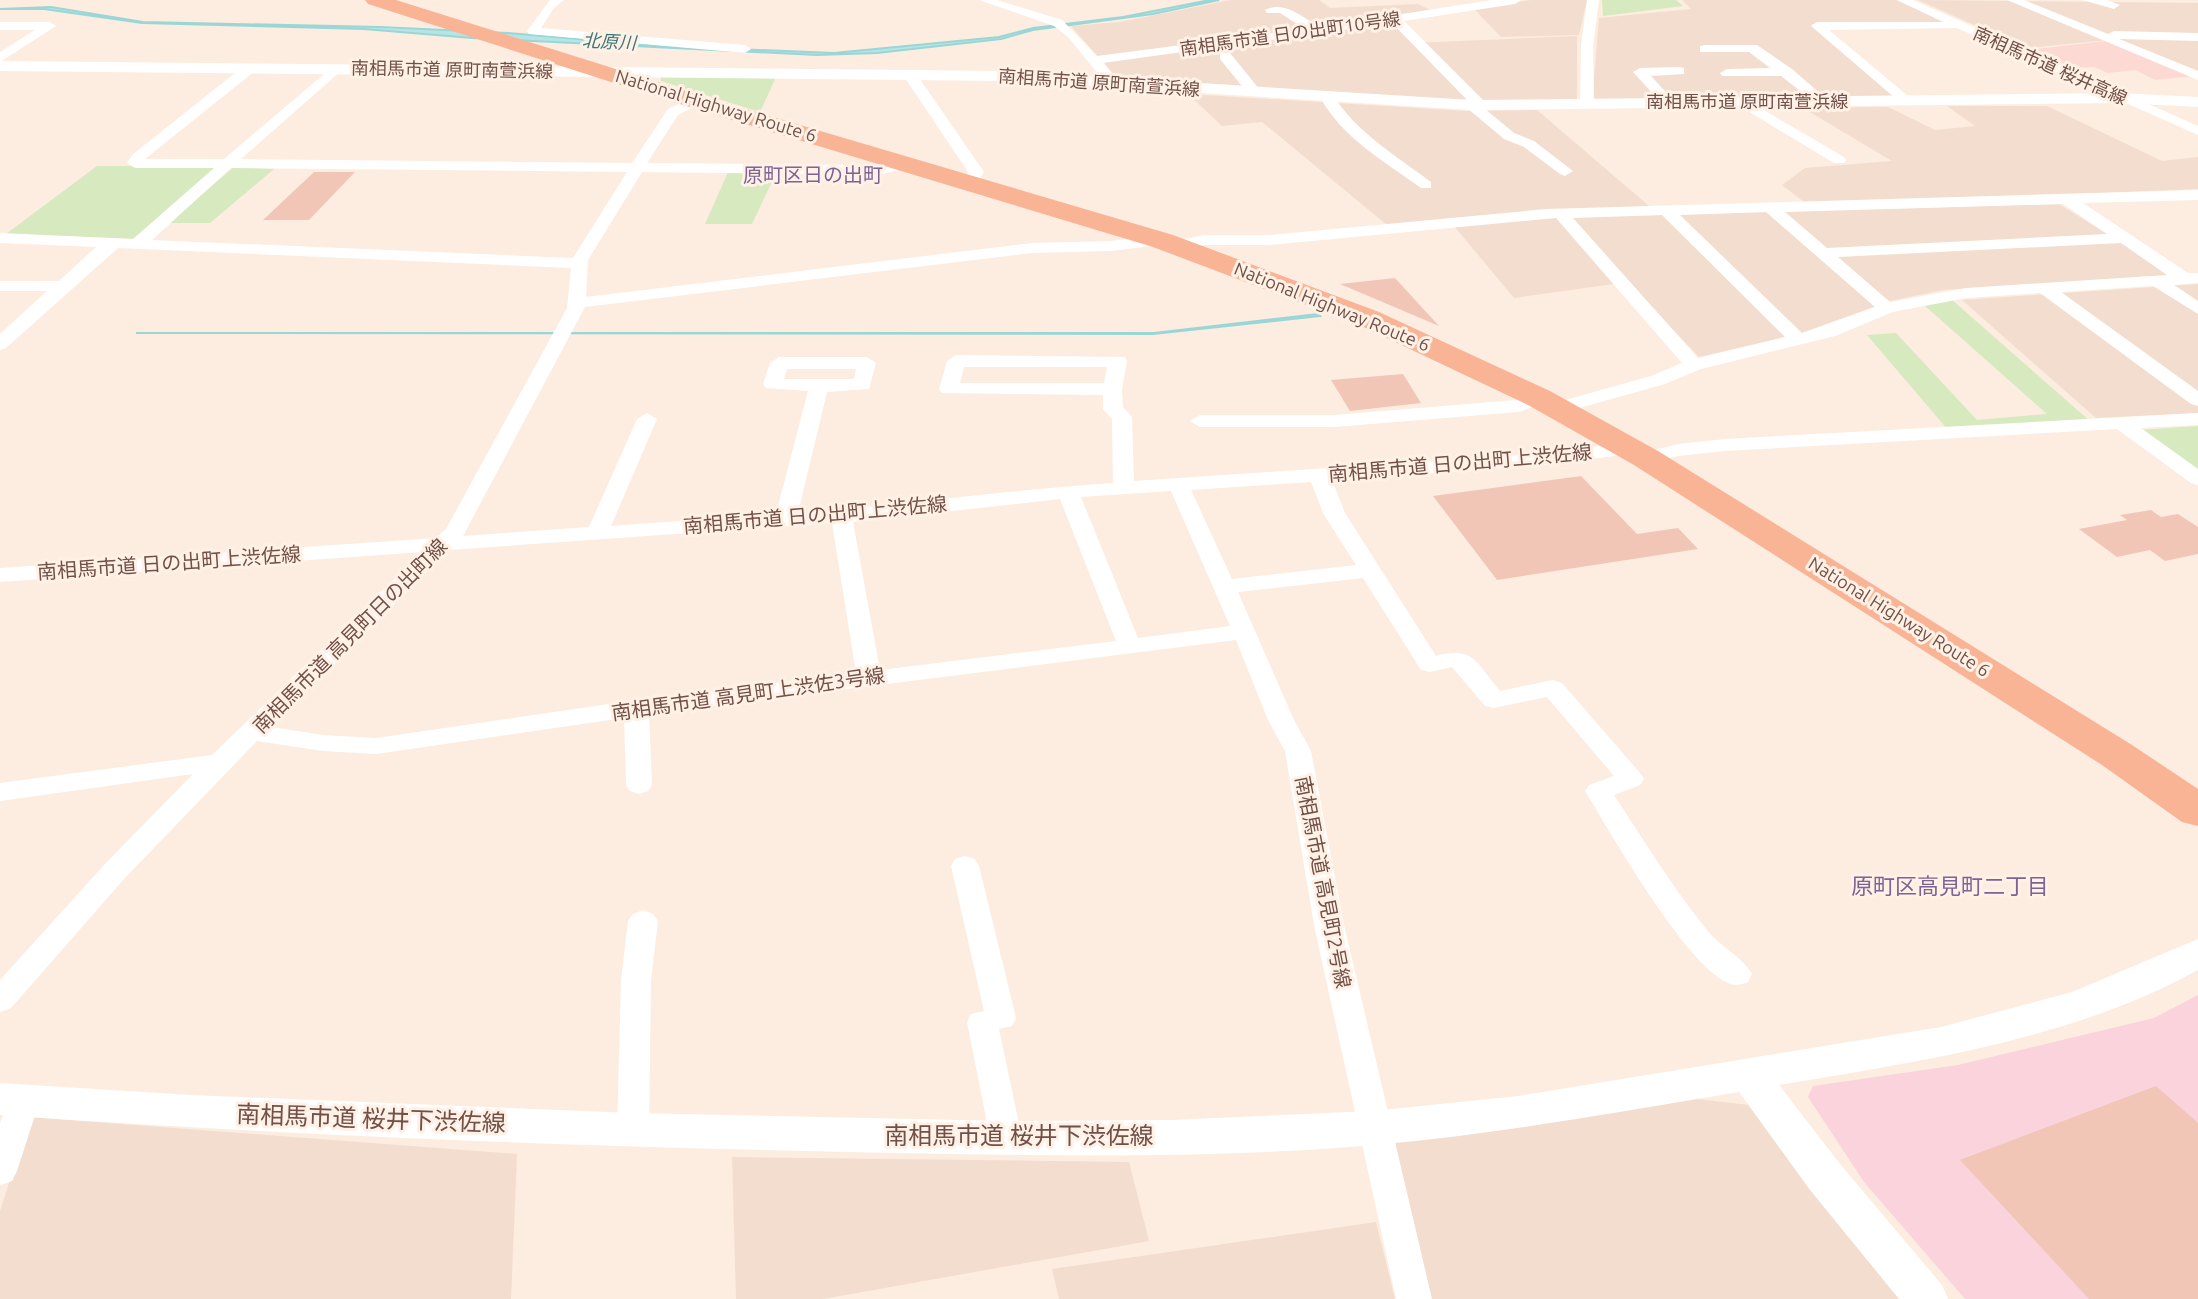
<svg xmlns="http://www.w3.org/2000/svg" width="2198" height="1299" viewBox="0 0 2198 1299" font-family="Ubuntu,'Noto Sans JP',sans-serif">
	<rect width="100%" height="100%" fill="#fcede0"/>
	<path fill="#f3ddce" d="M1231,0H1319L1330,8L1418,4L1432,11L1099,58L1071,26L1120,22Z
		M1531,0H1587L1579,35L1501,37L1474,9Z
		M1682,0H1896L1952,24H1811L1900,99L1592,102L1599,18L1691,9Z
		M1918,0L2198,3V71L2119,39L2026,48Z
		M1394,23L1413,43L1577,36V101L1469,102L1119,82L1104,62Z
		M1188,94L1466,111L1537,110L1649,206L1387,225L1262,122L1222,126Z
		M1947,106H2047L2162,161L2198,157V189L1808,205L1782,185L1805,168L1892,161L1803,108L1888,107L1935,130L1975,126Z
		M2059,204L2175,276L1943,290L1890,301L1802,333L1699,357L1628,282L1514,298L1454,226L1552,218Z
		M2198,284V413L2096,418L1962,300Z
		M1688,1098L1749,1105L1907,1299H1425L1386,1142Z
		M30,1117L517,1154L511,1299H0V1211Z
		M732,1157L1129,1162L1149,1241L823,1299H736Z
		M1376,1222L1395,1299H1059L1052,1269Z"/>
	<path fill="#fdd9d3" d="M2106,41L2193,76L2155,80L2135,70L2108,73L2094,67L2070,68L2028,50Z"/>
	<path fill="#fad3dd" d="M2198,995V1299H1965L1864,1182L1808,1097L1813,1086L1958,1065L2154,1018Z"/>
	<path fill="#d6e9bf" d="M1602,0H1676L1683,6L1603,16Z
		M661,77H776L760,112L661,81Z
		M97,166H222L137,239L6,234Z
		M234,167L274,169L210,223H168Z
		M729,170L777,171L752,224H705Z
		M1951,299L2091,422L1948,430L1867,335L1896,333L1977,420L2047,414L1924,305Z
		M2198,426V473L2140,430Z"/>
	<path fill="#b5e5e5" stroke="#9bd6d7" stroke-width="2" d="M1210,0H1219L1153,14L1033,30L1001,39L877,53L817,55L472,38L364,29L142,23L44,9H0L51,7L143,22L380,27L508,33L660,46L834,53L999,37L1033,28L1123,17Z
		M1318,314L1320,316L1153,334L136,333H1154Z"/>
	<path fill="#f1c6b7" d="M314,172H355L309,220H263Z
		M1395,278L1439,326L1340,284Z
		M1403,374L1421,403L1350,411L1331,380Z
		M1581,476L1637,534L1678,528L1698,549L1497,580L1433,496Z
		M2151,510L2161,517L2178,514L2198,527V554L2165,561L2150,550L2117,557L2079,529L2127,520L2120,515Z
		M2156,1086L2198,1123V1299H2089L1960,1160Z"/>
	<g fill="none" stroke-linecap="round" stroke-linejoin="round">
		<path fill="#fff" fill-rule="evenodd" d="M550,0H564L554,8L541,28L745,45L751,49L745,53L529,34L527,31Z
			M979,0H997L1062,20L1097,56L1305,29L1280,13H1267L1265,10C1283,0 1303,17 1319,27L1492,0H1521L1515,4L1404,21L1485,102L1484,108L1514,133L1534,141L1573,171L1565,176L1560,174L1524,147L1504,139L1467,108L1465,105L1469,102L1392,23L1103,63L1112,73L1105,77L1100,76L1068,37L1054,26Z
			M1587,0H1599L1593,46L1594,104L1587,108L1580,104L1581,46Z
			M1897,0H1913L2198,126V135L1957,28L1829,30L1914,101L1902,104L1811,26L1817,22H1943Z
			M2007,0H2024L2108,34L2114,31L2198,33V41L2119,39L2198,71V80Z
			M2082,0H2107L2120,5L2114,9Z
			M0,22H50L56,26L0,62V52L35,30H0Z
			M1705,45H1757L1792,69L1830,102L1818,105L1781,76H1722L1720,73L1727,69L1770,68L1749,52H1700V46Z
			M1220,53H1230L1260,90V96H1250L1220,59Z
			M336,64L343,68L341,71L241,159L632,163L668,109L694,97L701,101L699,104L678,115L647,163L877,165L909,159L917,164L914,167L877,175L642,172L588,260L586,297L1032,243L1111,241L1160,235L1168,240L1160,245L1111,251L1032,253L585,307L463,536L589,527L637,419L647,413L657,419L611,526L776,514L808,391L766,388L763,384L770,363L779,357H867L876,363L869,389L827,392L798,513C903,505 1008,490 1113,483L1112,419L1103,409V395L942,393L939,389L947,361L956,355L1125,357L1127,361L1122,389L1123,407L1132,417L1134,481L1537,454L1629,442L1636,444L1639,448L1629,454L1537,466L1332,480L1345,513L1436,656C1475,646 1476,663 1500,691L1553,680L1562,683L1640,773L1644,779L1640,785L1614,795C1644,841 1673,888 1707,930C1720,947 1742,956 1752,974L1748,982C1745,983 1739,985 1736,985C1694,982 1608,828 1585,791L1589,785L1614,776L1547,697L1494,708L1485,706L1452,667L1430,672L1421,670L1363,578L1238,592L1294,720L1311,751L1344,925L1432,1299H1396L1314,925L1285,751L1268,720L1236,640L649,714L652,785L648,791L639,794L630,791L626,785L624,718L376,754L323,751L257,741L124,879L11,1008L0,1012V980L104,865L193,774L0,801V783L212,755L422,552L0,582V568L436,538L446,529L567,308L571,268L118,248L6,348L0,350V334L47,291H0V281H59L96,247L0,243V233L133,239L214,168H135L127,163L132,155L245,65H255V71L145,159H224ZM231,168L627,172L573,258L152,240ZM964,367H1107L1104,383H960ZM787,369H856L854,379H784ZM1311,482L1323,513L1356,565L1232,579L1191,490ZM1171,491L1230,626L1138,638L1081,497ZM1060,499L1116,641L880,670L853,522ZM832,523L856,673L636,700L376,738L323,735L271,727L449,550Z
			M1679,67L1684,68V74L1651,76L1676,103L1669,107L1664,106L1633,72L1640,68Z
			M905,72H915L984,172L975,185L970,187L962,182L968,172L903,75Z
			M1327,93L1332,94C1357,133 1395,155 1431,182V188H1421C1384,161 1342,138 1320,97Z
			M1743,98L1844,157L1846,160L1844,163H1834L1738,105V99Z
			M2198,190V200L2083,203L2188,273H2198V283L2174,285L2198,301V314L2153,286L2061,292L2198,391V406L2191,404L2040,293L1966,298L1893,312L1835,336L1701,369L1665,384L1558,414L1551,412L1548,408L1551,404L1651,376L1682,363L1556,218L1269,245H1204L1176,251L1168,246L1170,242L1204,235H1269L1546,209ZM2063,204L2107,234L1827,248L1785,212ZM1766,212L1875,307L1802,333L1680,215ZM1662,215L1785,337L1698,358L1573,218ZM2121,243L2167,275L1966,288L1890,302L1838,257Z
			M1539,392L1549,398L1546,402L1519,412L1334,427H1200L1190,421L1200,415H1334L1516,400Z
			M2198,413V425L2141,428L2198,469V485L2191,483L2117,429L1725,451L1678,456L1646,464L1636,458L1639,454L1678,444L1725,439Z
			M965,856L975,859L979,866L1016,1018L1012,1026L999,1029L1022,1138L1018,1148L1006,1152L994,1148L990,1138L967,1022L971,1014L984,1011L951,866L955,859Z
			M643,910L653,914L658,921L651,980L649,1130L645,1140L633,1144L621,1140L617,1130L621,980L628,921L633,914Z
			M24,1087L35,1091L40,1100L17,1171L12,1181L0,1185V1123L13,1091Z"/>
		<path fill="#fff" fill-rule="evenodd" d="M0,61L1006,71L1472,100L2120,93L2198,97V107L2120,103L1472,110L1006,81L0,71Z
			M2198,939V970C2071,1040 1920,1061 1779,1085L1840,1164L1942,1285L1948,1299H1899L1810,1190L1739,1092C1618,1112 1498,1134 1375,1145C1186,1161 995,1155 806,1151C537,1145 268,1134 0,1115V1083L191,1095L633,1113L1006,1121L1171,1120L1372,1111L1518,1096L1941,1027L2072,992Z"/>
		<path fill="#f9b496" fill-rule="evenodd" d="M365,0H396L702,96L1173,235L1379,312L1550,391L1658,451L2132,745L2198,789V826L2182,822L2102,765L1634,465L1528,405L1357,324L1153,247L686,106L368,4Z"/>
	</g>
	<g text-anchor="middle" stroke-width="6" stroke-linejoin="round" paint-order="stroke">
		<g font-size="18" fill="#725047" stroke="#fff1e6">
			<text transform="translate(1290 34) rotate(-8)" y="6">南相馬市道 日の出町10号線</text>
			<text transform="translate(2050 66) rotate(24)" y="6">南相馬市道 桜井高線</text>
			<text transform="translate(452 70) rotate(1)" y="6">南相馬市道 原町南萱浜線</text>
			<text transform="translate(1099 83) rotate(4)" y="6">南相馬市道 原町南萱浜線</text>
			<text x="1747" y="108">南相馬市道 原町南萱浜線</text>
			<text transform="translate(716 106) rotate(17)" y="6">National Highway Route 6</text>
			<text transform="translate(1332 307) rotate(22)" y="6">National Highway Route 6</text>
			<text transform="translate(1899 617) rotate(32)" y="6">National Highway Route 6</text>
		</g>
		<g font-size="18" font-style="italic" fill="#3c7778" stroke="#fff1e6">
			<text transform="translate(609 42) rotate(3)" y="6">北原川</text>
		</g>
		<g font-size="20" fill="#7d6396" stroke="#fff1e6">
			<text x="813" y="182">原町区日の出町</text>
		</g>
		<g font-size="20" fill="#725047" stroke="#fff1e6">
			<text transform="translate(1460 463) rotate(-5)" y="7">南相馬市道 日の出町上渋佐線</text>
			<text transform="translate(815 515) rotate(-5)" y="7">南相馬市道 日の出町上渋佐線</text>
			<text transform="translate(169 563) rotate(-4)" y="7">南相馬市道 日の出町上渋佐線</text>
			<text transform="translate(350 636) rotate(-45)" y="7">南相馬市道 高見町日の出町線</text>
			<text transform="translate(748 694) rotate(-8)" y="7">南相馬市道 高見町上渋佐3号線</text>
			<text transform="translate(1323 882) rotate(79)" y="7">南相馬市道 高見町2号線</text>
		</g>
		<g font-size="22" fill="#7d6396" stroke="#fff1e6">
			<text x="1950" y="894">原町区高見町二丁目</text>
		</g>
		<g font-size="24" fill="#725047" stroke="#fff1e6">
			<text transform="translate(371 1119) rotate(2)" y="8">南相馬市道 桜井下渋佐線</text>
			<text x="1019" y="1144">南相馬市道 桜井下渋佐線</text>
		</g>
	</g>
</svg>
